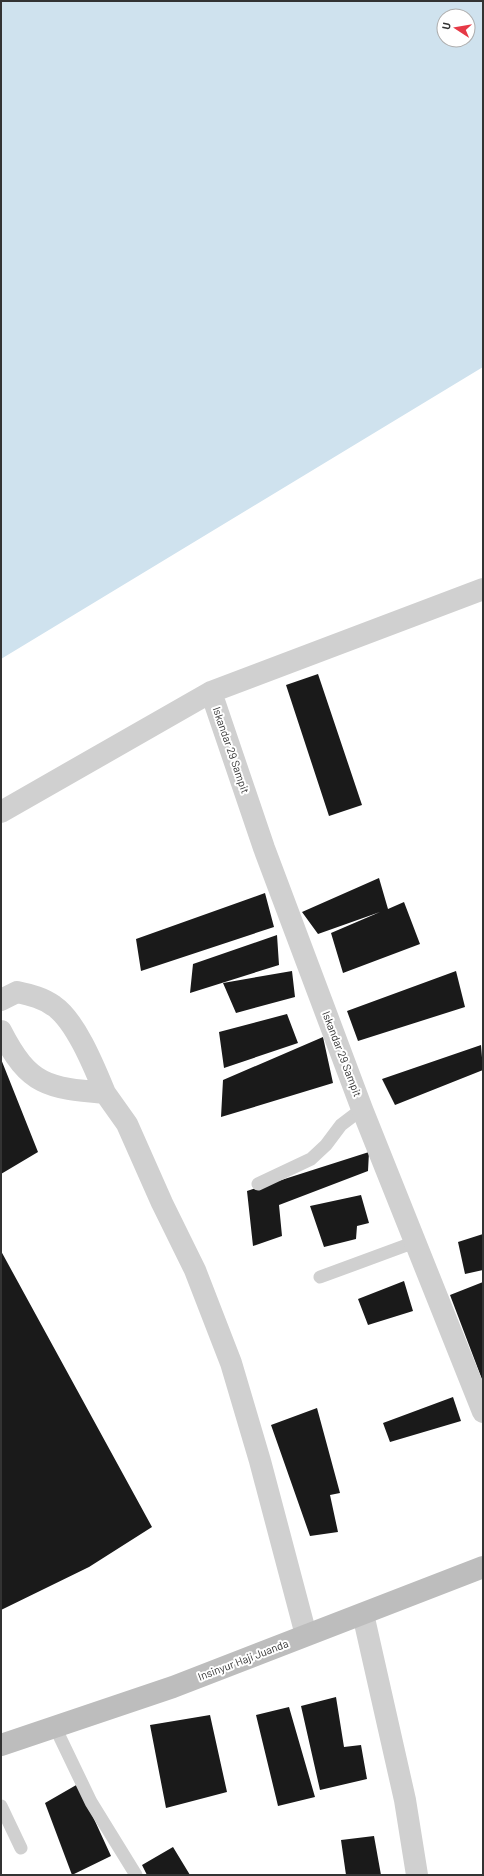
<svg xmlns="http://www.w3.org/2000/svg" width="484" height="1876" viewBox="0 0 484 1876" font-family="Barlow,sans-serif">
	<rect width="100%" height="100%" fill="#fff"/>
	<path fill="#cfe2ee" fill-rule="evenodd" d="M1,1H483V367L1,659ZM444,16H468V40H444Z"/>
	<path fill="#1a1a1a" d="M318,674L362,805L329,816L286,685Z
		M379,878L388,909L404,902L420,944L343,973L331,933L380,912L318,934L302,912Z
		M265,893L274,927L141,971L136,939Z
		M277,935L279,965L190,993L193,964Z
		M292,971L295,997L236,1013L223,983Z
		M456,971L465,1007L358,1041L347,1011Z
		M287,1014L298,1043L224,1068L219,1032Z
		M323,1037L333,1083L221,1117L223,1080Z
		M481,1045L483,1070L395,1105L382,1079Z
		M1,1059L38,1152L1,1174Z
		M369,1152L368,1171L279,1205L282,1236L253,1246L247,1191Z
		M361,1195L369,1223L357,1226L356,1239L324,1247L310,1206Z
		M483,1234V1270L465,1274L458,1242Z
		M1,1251L152,1527L89,1567L1,1610Z
		M404,1281L413,1311L368,1325L358,1299Z
		M483,1282V1382L450,1295Z
		M453,1397L461,1421L390,1442L383,1423Z
		M317,1408L340,1493L330,1495L338,1532L310,1536L271,1425Z
		M336,1697L344,1747L361,1745L367,1779L320,1790L301,1706Z
		M289,1707L315,1797L278,1806L256,1715Z
		M210,1715L227,1792L166,1808L150,1725Z
		M78,1784L111,1856L72,1875L45,1803Z
		M374,1836L381,1875H346L341,1840Z
		M173,1847L190,1875H147L142,1865Z"/>
	<g fill="none" stroke-linecap="round" stroke-linejoin="round">
		<path stroke="#d0d0d0" stroke-width="13" d="M258,1184L311,1159L326,1145L341,1125L362,1109
			M320,1277L415,1242
			M55,1727L91,1802L136,1875
			M1,1806L21,1848"/>
		<path stroke="#d0d0d0" stroke-width="22" d="M211,692L264,848L362,1109L483,1412
			M1,812L211,692L483,589
			M1,1000L17,992C31,995 43,998 54,1006C76,1021 95,1069 105,1093
			M1,1031C29,1086 48,1088 105,1093L127,1124L162,1203L195,1270L231,1363L260,1461L306,1635
			M363,1614L405,1800L417,1875"/>
		<path stroke="#bdbdbd" stroke-width="22" d="M1,1745L173,1687L483,1567"/>
	</g>
	<g text-anchor="middle" stroke-width="4" stroke-linejoin="round" paint-order="stroke">
		<g font-size="11" fill="#333" stroke="#fff">
			<text transform="translate(231 750) rotate(71)" y="4">Iskandar 29 Sampit</text>
			<text transform="translate(342 1054) rotate(69)" y="4">Iskandar 29 Sampit</text>
			<text transform="translate(243 1660) rotate(-21)" y="4">Insinyur Haji Juanda</text>
		</g>
	</g>
	<rect width="484" height="1876" fill="none" stroke="#333333" stroke-width="4"/>
	<g transform="translate(456 28) rotate(282)"><circle r="19" fill="#ffffff" stroke="#adadad"/>
	<path d="M0-3L7 15L0 10L-7 15Z" fill="#e63946"/>
	<text y="-6" font-size="11" font-weight="bold" text-anchor="middle" fill="#333333">U</text>
	</g>
</svg>
